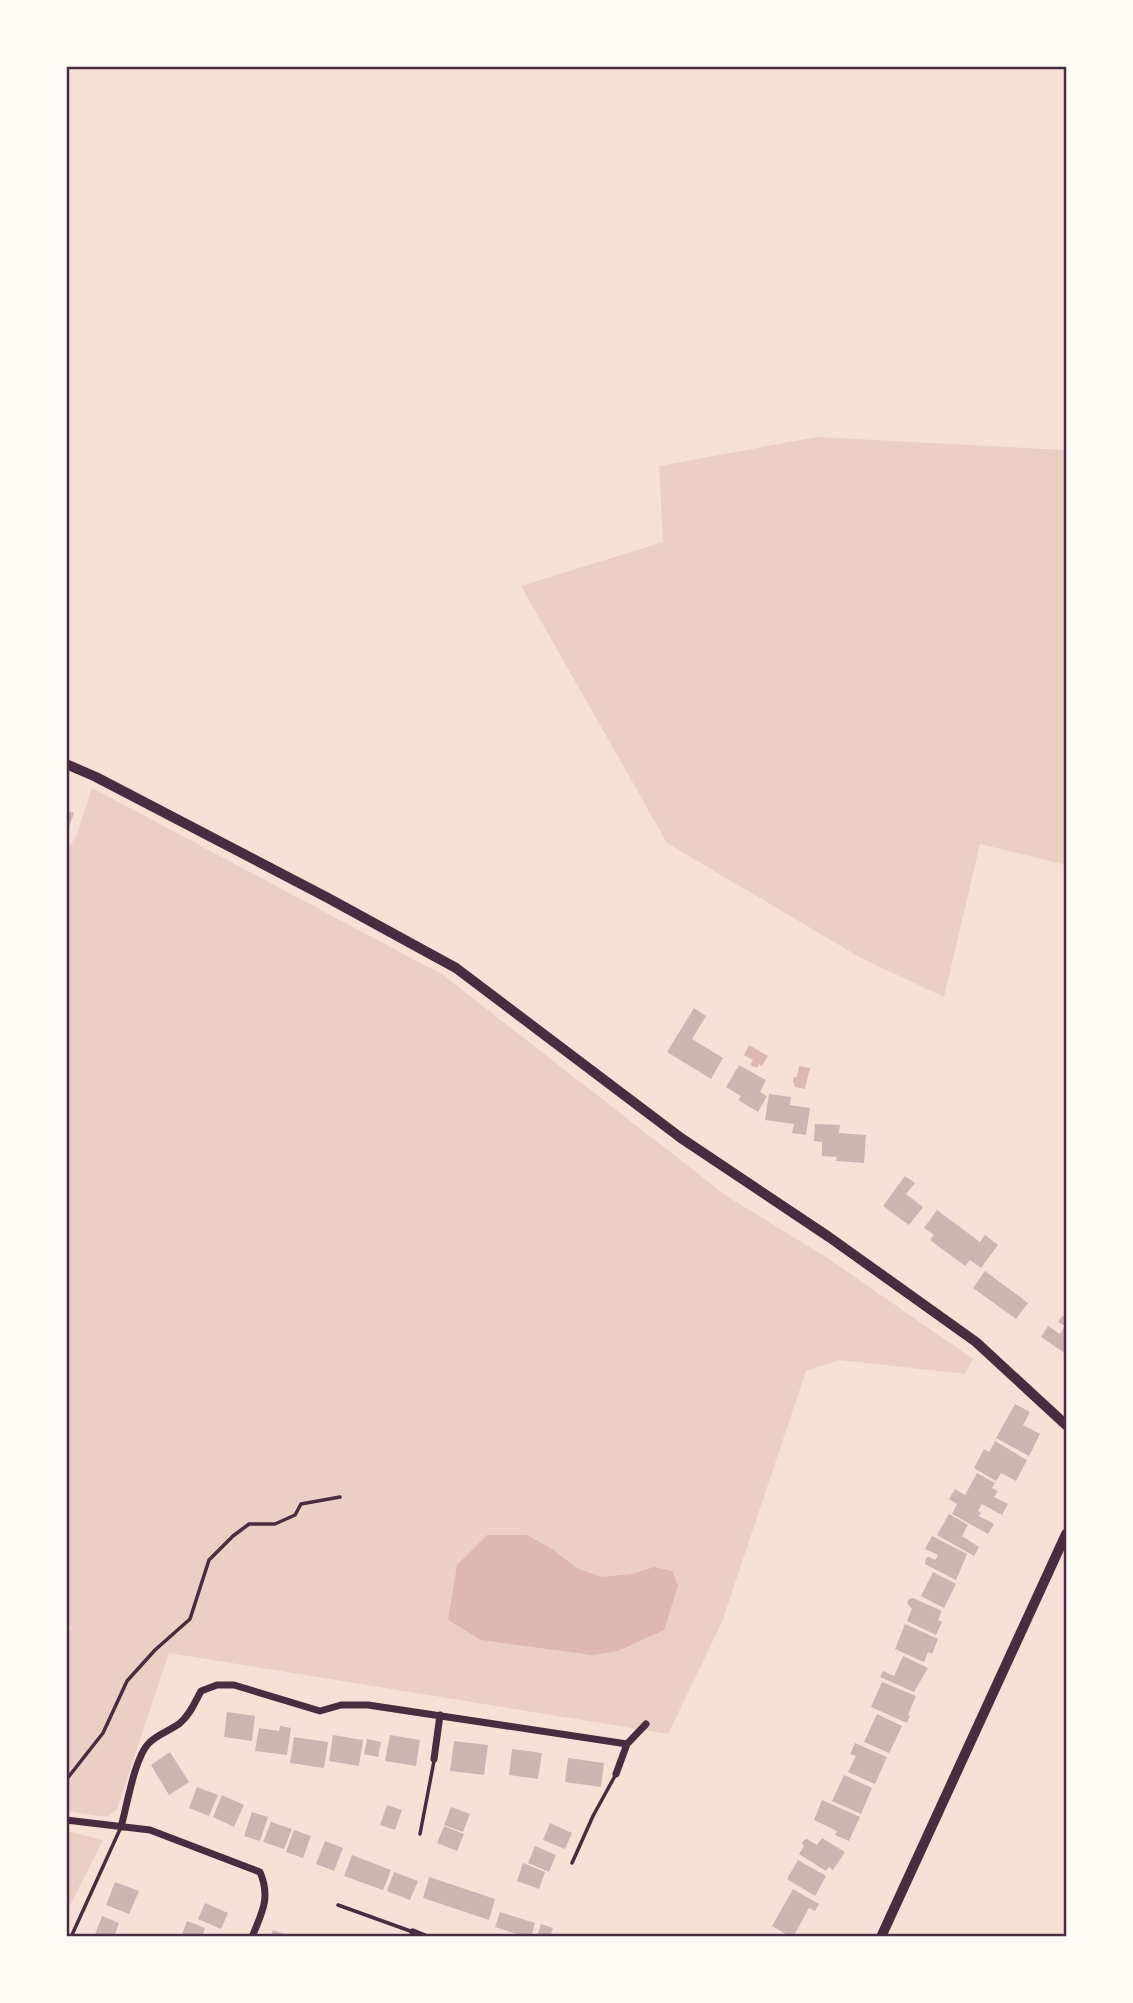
<svg xmlns="http://www.w3.org/2000/svg" width="1133" height="2003" viewBox="0 0 1133 2003" font-family="'PT Sans',sans-serif">
	<rect width="100%" height="100%" fill="#f7e1d7"/>
	<path fill="#ebcfc5" d="M817,437L1063,450L1066,457V865L980,844L944,997L861,958L667,843L521,586L663,542L659,466Z
		M92,788L443,975L728,1197L826,1257L973,1359L965,1374L839,1360L806,1371L722,1622L668,1734L169,1653L117,1809L107,1817L67,1811L66,1637L71,1627L66,1625V852L76,836Z
		M67,1831L103,1840L67,1911L66,1831Z"/>
	<path fill="#dcb8b0" d="M749,1045L768,1056L762,1066L759,1064L757,1068L750,1065L753,1060L744,1055Z
		M799,1066L810,1068L805,1089L795,1087L793,1081L794,1077H797Z
		M487,1535H527L552,1549L578,1569L602,1577L632,1574L654,1567L672,1571L678,1586L664,1630L618,1651L592,1655L481,1640L448,1620L457,1565Z"/>
	<path fill="#ccb4b1" d="M66,810L74,813L67,832H66Z
		M694,1008L706,1016L692,1039L723,1058L711,1079L667,1052Z
		M739,1065L766,1080L760,1092L767,1096L758,1112L738,1100L741,1096L726,1087Z
		M769,1094L791,1097L790,1105L810,1108L806,1135L792,1133L794,1124L765,1120Z
		M815,1124L840,1125L839,1133L866,1135L864,1163L836,1161L837,1157L822,1156V1142L814,1141Z
		M905,1176L915,1183L906,1194L923,1207L909,1225L883,1206Z
		M937,1210L980,1242L985,1235L998,1245L981,1268L970,1260L965,1266L930,1240L934,1235L924,1228Z
		M985,1271L1028,1303L1016,1319L973,1288Z
		M1062,1316L1066,1318V1354L1041,1337L1048,1326L1060,1334L1065,1326L1058,1322Z
		M1015,1404L1030,1412L1023,1425L1040,1434L1029,1456L996,1438Z
		M995,1441L1027,1460L1016,1481L1001,1473L996,1481L974,1468L984,1449L989,1452Z
		M977,1473L995,1483L992,1488L998,1491L994,1497L1008,1504L1002,1515L982,1504L978,1511L981,1513L979,1516L994,1524L988,1534L952,1514L957,1504L949,1499L955,1489L965,1495Z
		M949,1514L968,1525L962,1536L979,1547L974,1556L937,1535Z
		M932,1536L967,1554L956,1580L925,1564L926,1558L929,1557L935,1560L938,1555L925,1549Z
		M933,1572L956,1584L944,1608L921,1596Z
		M913,1598L942,1611L938,1620L942,1622L936,1635L907,1621L912,1609L907,1603L909,1599Z
		M905,1624L938,1639L932,1654L928,1652L924,1662L895,1649Z
		M903,1656L928,1668L914,1692L880,1677L883,1671L894,1676Z
		M882,1682L916,1696L908,1715L910,1716L907,1723L871,1707Z
		M227,1712L255,1716L252,1741L224,1737Z
		M877,1714L902,1726L889,1753L864,1742Z
		M280,1726L291,1728L287,1755L255,1751L259,1728L279,1731Z
		M333,1735L363,1740L359,1766L329,1761Z
		M390,1735L420,1740L416,1766L385,1761Z
		M294,1737L328,1742L324,1768L290,1763Z
		M367,1739L381,1742L378,1757L364,1754Z
		M454,1741L488,1745L484,1775L450,1771Z
		M855,1743L887,1757L875,1784L848,1772L856,1756L850,1754Z
		M512,1749L542,1753L538,1779L509,1775Z
		M170,1752L189,1782L169,1795L151,1765Z
		M568,1758L604,1763L601,1787L565,1782Z
		M844,1775L872,1788L861,1814L832,1801Z
		M197,1787L218,1795L209,1816L189,1808Z
		M222,1795L244,1805L234,1827L213,1817Z
		M822,1800L860,1817L849,1841L835,1835L837,1831L814,1820Z
		M387,1805L402,1810L395,1830L380,1825Z
		M451,1807L470,1814L463,1832L444,1825Z
		M252,1812L268,1817L260,1841L244,1836Z
		M271,1822L292,1829L284,1849L263,1842Z
		M550,1823L572,1833L565,1849L543,1840Z
		M444,1826L464,1834L457,1851L437,1843Z
		M294,1830L311,1836L303,1858L286,1852Z
		M822,1838L845,1852L833,1870L829,1867L826,1871L799,1854L804,1846L802,1843L804,1840L807,1839L817,1845Z
		M325,1841L343,1848L334,1871L316,1864Z
		M535,1846L556,1855L549,1872L528,1863Z
		M352,1855L391,1870L383,1890L344,1876Z
		M798,1860L826,1876L815,1896L787,1879Z
		M523,1863L545,1872L539,1889L517,1881Z
		M394,1872L418,1881L410,1900L387,1891Z
		M429,1877L495,1899L489,1920L423,1898Z
		M115,1882L139,1891L129,1914L106,1905Z
		M793,1889L819,1904L815,1911L809,1908L793,1937H791L772,1926Z
		M205,1903L228,1913L221,1929L198,1919Z
		M500,1912L535,1923L531,1937H526L495,1927Z
		M102,1916L119,1923L114,1937H94Z
		M187,1921L205,1928L202,1937H181Z
		M541,1924L553,1928L550,1937H537Z
		M273,1930L290,1936L289,1937H270Z"/>
	<g fill="none" stroke-linecap="round" stroke-linejoin="round">
		<path stroke="#4a2c40" stroke-width="3.5" d="M66,1780L103,1733L127,1681L155,1650L190,1619L209,1560L233,1536L249,1524H275L295,1515L301,1504L340,1497"/>
		<path stroke="#4a2c40" stroke-width="3.5" d="M420,1834L434,1761
			M572,1863L593,1816L616,1774
			M338,1905L413,1932
			M71,1937L121,1827"/>
		<path stroke="#4a2c40" stroke-width="7" d="M434,1759L440,1715
			M616,1774L627,1744L646,1724
			M66,1820L150,1830L260,1872C271,1898 262,1912 252,1937
			M121,1827C127,1806 134,1760 148,1744C157,1734 170,1731 180,1723C190,1715 195,1702 201,1691L217,1685H234L320,1711L341,1705H368L627,1744
			M413,1932L425,1937"/>
		<path stroke="#4a2c40" stroke-width="10" d="M66,764L96,777L328,898L456,968L681,1138L829,1237L976,1342L1066,1425
			M881,1937L1066,1534"/>
	</g>
	<rect width="1133" height="2003" fill="none" stroke="#fffaf5" stroke-width="136"/>
	<rect x="68" y="68" width="997" height="1867" fill="none" stroke="#4a2c40" stroke-width="2.5"/>
</svg>
